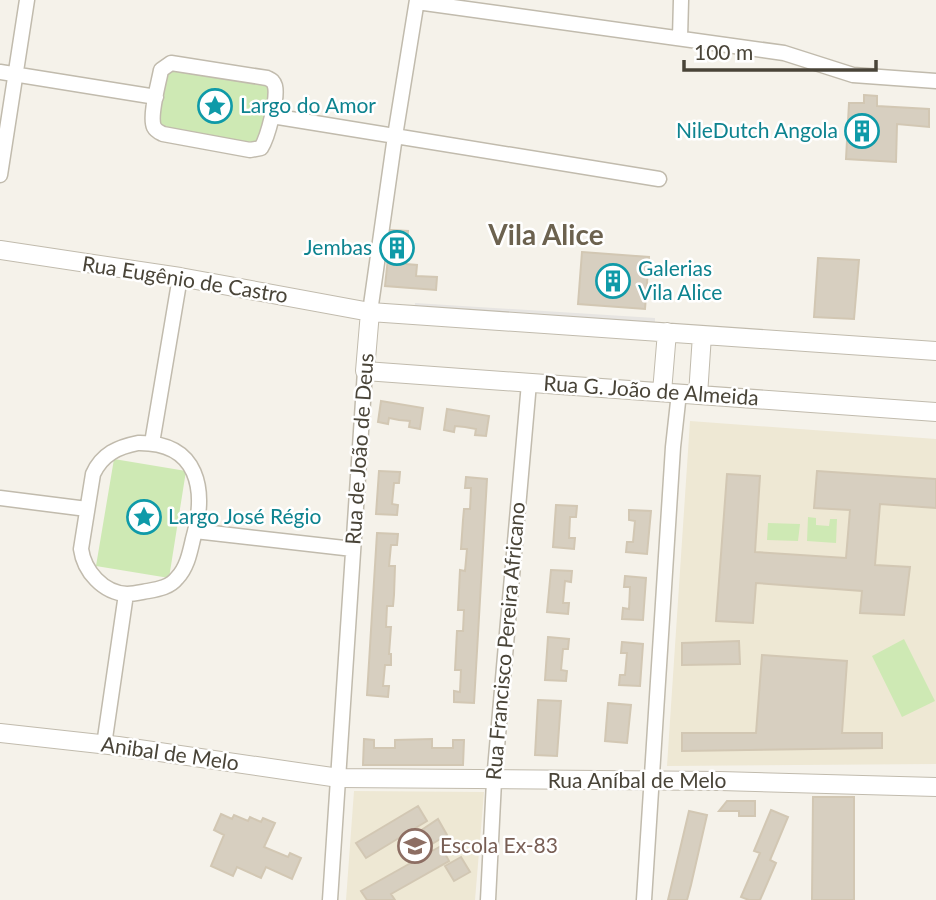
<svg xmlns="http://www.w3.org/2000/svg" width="936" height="900" viewBox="0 0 936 900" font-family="Lato,sans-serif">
	<rect width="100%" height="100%" fill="#f5f2ea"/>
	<path fill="#eee8d4" d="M690,421L936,439V764L667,766Z
		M354,791L484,792L475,900H346Z"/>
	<path fill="#cee9b4" d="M168,69L271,85L261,147L157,128Z
		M114,459L186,471L169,578L96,566Z
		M808,517L816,518V525L829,526L830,519H837L836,543L807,541Z
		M768,523L800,524L798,541L767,540Z
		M904,639L935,701L902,717L872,656Z"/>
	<path fill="#e7e5e2" d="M415,303L655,318V322L414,308Z"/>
	<path fill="#d7cfc0" stroke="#d2c7b3" stroke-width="2" d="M864,95L877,96V106L929,109V127L897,124L896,162L846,159L849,103H864Z
		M391,230L408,231L406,264L417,265L416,276L437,277L436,290L385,286Z
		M582,252L649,257L645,309L578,304Z
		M818,258L859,260L854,319L814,317Z
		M381,401L423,408L420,429L409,427L410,421L399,420L389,418L388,424L378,422Z
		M447,409L489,416L486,436L475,435L476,429L465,427L455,426L454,432L444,430Z
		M379,471L400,472L399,483H394L392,504L398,505L397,515L376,514Z
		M817,471L936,479V508L880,504L875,565L910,567L904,615L860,613L862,591L756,583L753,623L716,621L727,474L760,476L755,552L846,558L850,510L814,508Z
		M466,477L487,479L474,703L454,702V691L460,692L461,670H455L457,631H463L464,610H458L460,570L465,571L467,549H461L463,520L464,509H470L471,488H465Z
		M556,505L577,506L576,517H570L569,538H575L574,549L553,547Z
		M629,510L651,511L647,554L626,552L627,542H633L635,521L629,520Z
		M377,533L398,534L397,545H391L389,566H395L394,595L393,606H387L386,627H391L389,654H391V665H385L383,686H389L388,697L367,695Z
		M551,570L572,571L571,582L565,581L563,603H569L568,614L547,612Z
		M625,576L646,578L643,620L622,619L623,608L629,609L630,587H624Z
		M548,637L569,639L568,649H563L561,670L567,671L566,681L545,680Z
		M739,641L740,664L682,665V643Z
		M622,642L643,644L640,686L619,685L620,675H625L627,653H621Z
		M762,655L847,661L842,733H882V748L682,751V733H756Z
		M538,700L561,701L557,756L535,755Z
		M608,703L631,705L627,743L605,741Z
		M364,739L374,740V748H395V740L432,739V748H453V740H464L463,765H363Z
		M813,797H854V900H812Z
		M727,801H755V816H739V811H719Z
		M418,806L427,821L366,858L356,843Z
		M771,810L788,817L770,860L776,863L760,900H749L741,897L760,853L754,851Z
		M689,811L707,815L691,885L687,900H668Z
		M221,814L232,819L234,815L248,821L250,817L261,822L263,818L275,823L264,847L288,857L290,853L301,858L292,879L266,867L261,878L237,867L233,876L211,866L224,835L214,830Z
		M438,819L447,835L432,844L423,829Z
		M441,846L449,861L391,894L395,900H367L361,891Z
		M461,857L470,872L454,881L445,866Z"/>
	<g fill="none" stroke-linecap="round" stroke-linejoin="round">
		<g stroke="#c1bbad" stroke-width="17">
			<path id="minor" d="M417,2L784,53L853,75L936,81
				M680,38L681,0
				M171,63L267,78C271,80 273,80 275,86C278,98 268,137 261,148L250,150L163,134C159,132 156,131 154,127C149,116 159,82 161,70Z
				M0,72L156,97
				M272,116L659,179
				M0,175L27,0
				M370,312L395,136L417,0
				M138,443C199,442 207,490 193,539C190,552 187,568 177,578C170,587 159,589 148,591C142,592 134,594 127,594C103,593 84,571 81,549L93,474C102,454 118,447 138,443Z
				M152,443L180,277
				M0,498L87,509
				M195,531L353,549
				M104,745L126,594
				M330,900L365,371
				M488,900L494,781L529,383
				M644,900L673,447L679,393"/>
		</g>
		<g stroke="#c1bbad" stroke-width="20">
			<path id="tertiary" d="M0,250L180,277L370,312L936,351
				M370,312L365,371L936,412
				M662,392L667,332
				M698,395L702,335
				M0,733L118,746L339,778L720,781L936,787"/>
		</g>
		<use href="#minor" stroke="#fff" stroke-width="14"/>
		<use href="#tertiary" stroke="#fff" stroke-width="18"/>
	</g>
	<defs>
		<g id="sight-ring" transform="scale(1.75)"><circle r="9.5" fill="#fff" stroke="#0f9aa8" stroke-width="1.5"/><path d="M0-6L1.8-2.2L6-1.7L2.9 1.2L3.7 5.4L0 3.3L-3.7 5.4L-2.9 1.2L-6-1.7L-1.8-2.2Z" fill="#0f9aa8"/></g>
		<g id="building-ring" transform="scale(1.75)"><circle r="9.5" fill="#fff" stroke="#0f9aa8" stroke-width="1.5"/><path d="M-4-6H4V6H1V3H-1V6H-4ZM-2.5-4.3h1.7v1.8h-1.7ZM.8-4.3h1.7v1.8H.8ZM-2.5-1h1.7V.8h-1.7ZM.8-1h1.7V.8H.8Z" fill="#0f9aa8"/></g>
		<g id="school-ring" transform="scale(1.75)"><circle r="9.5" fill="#fff" stroke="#8d6e63" stroke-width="1.5"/><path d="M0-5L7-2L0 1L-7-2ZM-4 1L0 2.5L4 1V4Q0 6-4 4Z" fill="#8d6e63"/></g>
	</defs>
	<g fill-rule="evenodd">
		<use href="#sight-ring" x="215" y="106"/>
		<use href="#building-ring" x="862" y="131"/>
		<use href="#building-ring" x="397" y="248"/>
		<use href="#building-ring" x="613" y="281"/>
		<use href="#sight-ring" x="144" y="517"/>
		<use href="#school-ring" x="415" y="846"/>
	</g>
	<g text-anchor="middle" stroke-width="5" stroke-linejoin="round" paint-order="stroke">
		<g font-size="21" fill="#0d838f" stroke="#fff" text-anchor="start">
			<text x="240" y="113">Largo do Amor</text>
			<text x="838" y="138" text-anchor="end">NileDutch Angola</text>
			<text x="372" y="255" text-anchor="end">Jembas</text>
			<text x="638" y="276">Galerias<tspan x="638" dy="24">Vila Alice</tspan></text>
			<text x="168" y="524">Largo José Régio</text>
		</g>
		<g font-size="21" fill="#494438" stroke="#fff">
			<text transform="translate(185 280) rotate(9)" y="7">Rua Eugênio de Castro</text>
			<text transform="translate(651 391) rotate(4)" y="7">Rua G. João de Almeida</text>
			<text transform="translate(360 449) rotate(-86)" y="7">Rua de João de Deus</text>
			<text transform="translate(506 641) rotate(-85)" y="7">Rua Francisco Pereira Africano</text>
			<text transform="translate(170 754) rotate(8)" y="7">Anibal de Melo</text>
			<text x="637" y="788">Rua Aníbal de Melo</text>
		</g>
		<g font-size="21" fill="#785e54" stroke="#fff" text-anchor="start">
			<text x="440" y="853">Escola Ex-83</text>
		</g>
		<g font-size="28" font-weight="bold" fill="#6c624f" stroke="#fff">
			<text x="546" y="245">Vila Alice</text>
		</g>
	</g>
	<path d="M684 60v10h192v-10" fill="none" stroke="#494438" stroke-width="3.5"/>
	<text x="694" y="60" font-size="21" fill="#494438" stroke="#ffffff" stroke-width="5" paint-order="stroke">100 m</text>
</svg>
